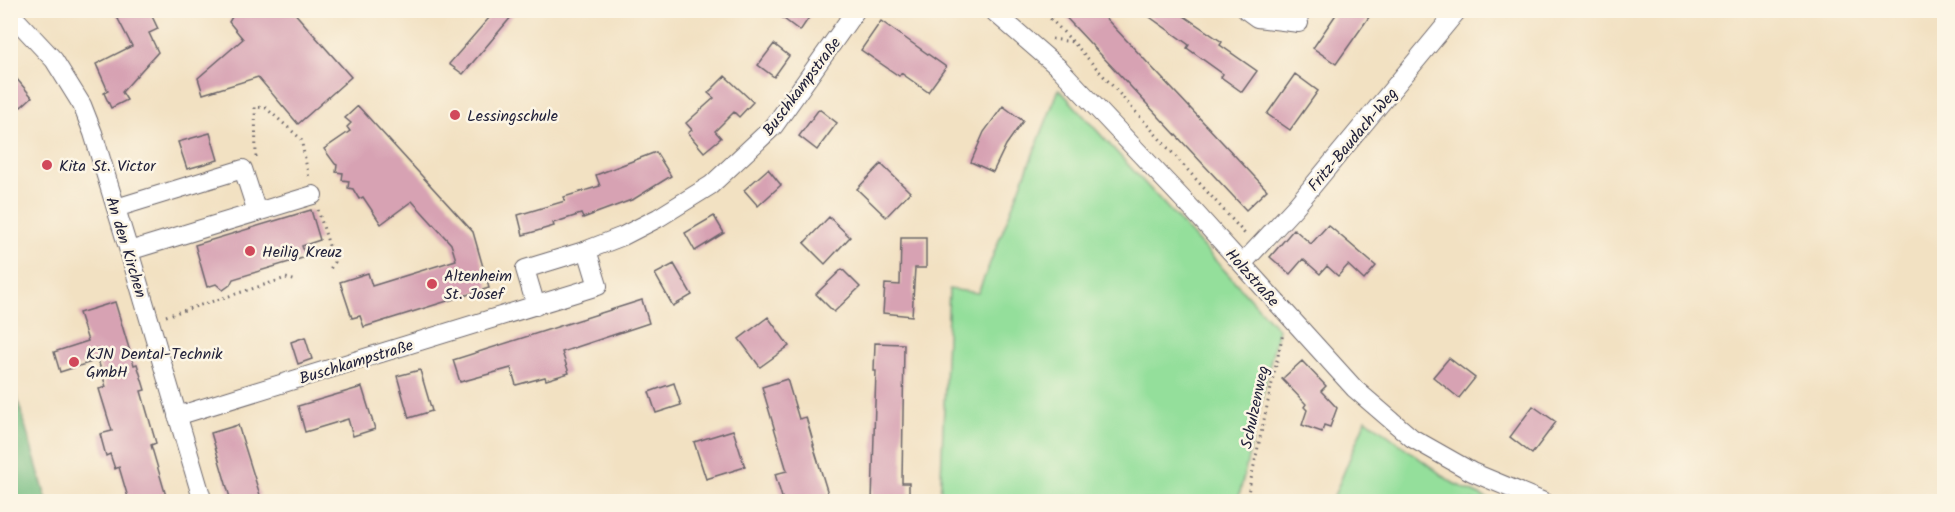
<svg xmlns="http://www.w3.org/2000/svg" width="1955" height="512" viewBox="0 0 1955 512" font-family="Kalam,sans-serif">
	<rect width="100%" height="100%" fill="#fcf5e5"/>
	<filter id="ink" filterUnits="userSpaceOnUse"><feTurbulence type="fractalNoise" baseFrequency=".0167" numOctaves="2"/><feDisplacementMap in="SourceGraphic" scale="12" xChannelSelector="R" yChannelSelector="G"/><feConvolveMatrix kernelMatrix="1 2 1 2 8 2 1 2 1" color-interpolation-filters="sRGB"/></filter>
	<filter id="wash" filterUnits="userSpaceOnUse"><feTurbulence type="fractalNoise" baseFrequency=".008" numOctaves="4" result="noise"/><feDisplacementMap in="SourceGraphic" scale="24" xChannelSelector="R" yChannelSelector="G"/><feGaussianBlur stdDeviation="1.35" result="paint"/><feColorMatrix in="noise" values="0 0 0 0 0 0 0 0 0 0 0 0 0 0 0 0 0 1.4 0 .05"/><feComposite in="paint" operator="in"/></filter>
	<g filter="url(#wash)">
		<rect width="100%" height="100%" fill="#f2e1c2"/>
		<path fill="#94df9b" stroke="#5b806b" stroke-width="1.5" d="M1059,89L1278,329L1238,501H940L949,289L978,293Z
			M1366,419L1453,483L1493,501H1332Z"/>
		<path fill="#77be83" stroke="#4c705f" stroke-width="1.5" d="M11,377L47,501H11Z"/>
		<g id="blocks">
			<path fill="#d7a2b3" d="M125,10H149L158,29L149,33L158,52L122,92L127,100L111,108L104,93L108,91L96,64L132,46L116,15Z
				M236,10H292L351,77L298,124L258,77L203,94L198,78L243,39L229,22Z
				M496,10H517L463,74L449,64Z
				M772,10H814L800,31Z
				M1059,10H1098L1267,190L1246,210Z
				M1140,10H1188L1184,16L1222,42L1220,45L1257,71L1242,92L1221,77L1223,74L1187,48L1189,45Z
				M1339,10H1374L1336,64L1313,48Z
				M881,21L946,67L928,92L901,73L899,76L861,50Z
				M774,44L789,56L774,77L758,65Z
				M10,71L32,97L21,107L10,95Z
				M1295,74L1318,91L1290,130L1267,114Z
				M725,76L753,102L739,117L734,112L715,131L721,138L704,152L688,133L692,130L686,123L714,98L708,93Z
				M358,106L473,232L489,288L364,327L360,316L352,318L340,282L368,273L372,286L456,260L451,244L412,201L381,224L363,197L359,199L353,189L348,188L349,181L342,180L343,173L336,172L337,165L335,164L324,149L350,131L347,127L351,123L345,118Z
				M1003,106L1023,121L1006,145L993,172L971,162L984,132Z
				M819,109L837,123L817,150L799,136Z
				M210,133L218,160L187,169L178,142Z
				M656,152L671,176L634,199L583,218L581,214L553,223L554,226L523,235L518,215L565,201L564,197L600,186L596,175Z
				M881,164L910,192L886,217L857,189Z
				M768,169L781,185L758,206L744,190Z
				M311,210L320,240L302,246L306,257L233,279L230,285L223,290L216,284L207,287L195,245Z
				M714,216L724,233L695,251L685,233Z
				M829,217L850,237L825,264L804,243Z
				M1328,225L1376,266L1364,280L1348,265L1338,276L1327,266L1320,274L1303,259L1290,274L1270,257L1294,229L1311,244Z
				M901,238H926V268H915L912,316L883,313L885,284L900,285Z
				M674,264L692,295L673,306L655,274Z
				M842,269L860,287L834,312L816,294Z
				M642,300L649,323L562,352L569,373L546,380L545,377L516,385L511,368L460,382L453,360Z
				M115,302L134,365L137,364L145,390L141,391L156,443L151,445L166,496L149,501H129L119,467L115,469L110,454L106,456L100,434L112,431L99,389L106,387L98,360L60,372L54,352L88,341L79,313Z
				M768,317L789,346L760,367L739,339Z
				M305,337L312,359L298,364L291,342Z
				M875,343L904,344L902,483H909V501H872L876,371H874Z
				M1449,358L1475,378L1459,398L1433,377Z
				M1302,361L1326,386L1321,391L1337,408L1330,427L1324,425L1322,432L1302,425L1307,410L1304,407L1306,404L1282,379Z
				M420,370L432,411L409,418L397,376Z
				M787,379L799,419L806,417L814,445H813L829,497L813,501H783L775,474L787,471L762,387Z
				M674,383L681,405L656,413L649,392Z
				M362,387L375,429L353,436L348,419L305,432L298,406Z
				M1533,406L1556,422L1532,454L1510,437Z
				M238,425L260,495L256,497L257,501H231L211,433Z
				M733,430L745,467L706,479L694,442Z"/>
		</g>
	</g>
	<g filter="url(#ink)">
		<use href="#blocks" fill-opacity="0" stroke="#6b656a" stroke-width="1.5"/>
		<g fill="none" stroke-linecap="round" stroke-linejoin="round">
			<g stroke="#6b656a" stroke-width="20">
				<path id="minor" d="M992,10L1060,69L1193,210L1355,389L1412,438L1472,472L1544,502
					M1246,10L1257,18L1299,23
					M10,13L54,60L82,105L93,133L129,251L203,502
					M116,208L243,169L257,212
					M129,251L313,195
					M1242,264L1296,206L1458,10
					M536,306L525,269L587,250L623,236L658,218L711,185L774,126L856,10
					M177,416L598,286L587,250"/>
			</g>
			<path stroke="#6b656a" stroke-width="3" stroke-dasharray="1.5 4.5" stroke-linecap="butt" d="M1042,10L1074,43L1245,234
				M1052,39L1073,42
				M256,157L255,107L266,108L301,139L309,178
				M318,210L334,262L329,271
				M166,316L286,278L297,281
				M1246,502L1283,333"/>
			<use href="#minor" stroke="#fff" stroke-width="18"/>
		</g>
	</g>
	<g fill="#d1495b" stroke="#fcf5e5" stroke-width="2">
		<circle cx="455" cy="115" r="6"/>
		<circle cx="47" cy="165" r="6"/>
		<circle cx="250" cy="251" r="6"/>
		<circle cx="432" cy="284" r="6"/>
		<circle cx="74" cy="362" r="6"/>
	</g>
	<g text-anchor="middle" stroke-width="5" stroke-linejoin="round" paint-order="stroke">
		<g font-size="16" fill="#22223b" stroke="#fcf5e5">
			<text transform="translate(801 86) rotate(-53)" y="6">Buschkampstraße</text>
			<text transform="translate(1352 139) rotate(-50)" y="6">Fritz-Baudach-Weg</text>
			<text transform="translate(127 247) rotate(73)" y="6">An den Kirchen</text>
			<text transform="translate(1253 277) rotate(48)" y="6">Holzstraße</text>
			<text transform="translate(356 361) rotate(-17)" y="6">Buschkampstraße</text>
			<text transform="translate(1254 407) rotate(-78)" y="6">Schulzenweg</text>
		</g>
		<g font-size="16" fill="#22223b" stroke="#fcf5e5" text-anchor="start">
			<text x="467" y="121">Lessingschule</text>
			<text x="59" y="171">Kita St. Victor</text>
			<text x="262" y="257">Heilig Kreuz</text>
			<text x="444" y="281">Altenheim<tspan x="444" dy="18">St. Josef</tspan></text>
			<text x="86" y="359">KJN Dental-Technik<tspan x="86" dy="18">GmbH</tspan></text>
		</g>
	</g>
	<rect width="1955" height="512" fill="none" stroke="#fcf5e5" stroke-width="36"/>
</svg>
